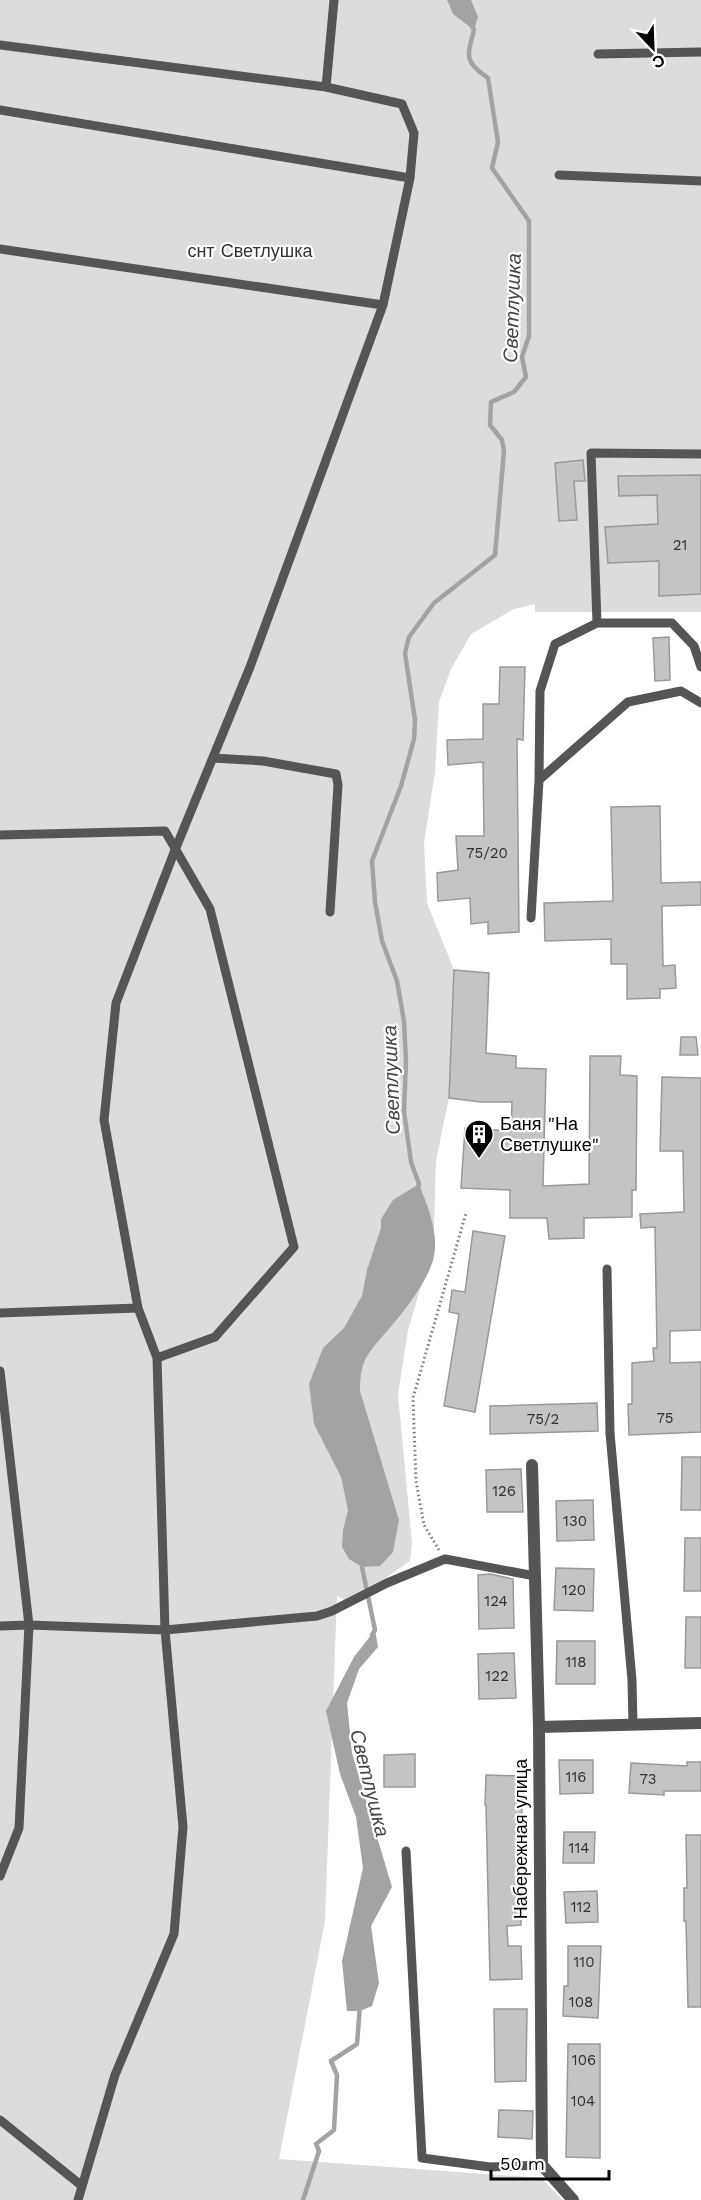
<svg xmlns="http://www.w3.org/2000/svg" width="701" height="2200" viewBox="0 0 701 2200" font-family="'Work Sans',sans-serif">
	<rect width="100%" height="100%" fill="#fff"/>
	<path fill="#dcdcdc" d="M0,0H701V612H535V604L514,609L471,634L451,669L439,702L435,772L424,843L427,903L454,970L449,1098L436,1160L433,1261L423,1280L408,1330L398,1395L412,1543L410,1561L367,1591L347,1601L337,1596L325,1921L279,2159L541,2178L563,2200H0Z"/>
	<path fill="#a3a3a3" d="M447,0H471L478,17L474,30L453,14Z
		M419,1184C428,1207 440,1235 433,1260C427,1282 403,1313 388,1330C368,1353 360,1359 360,1391L399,1520L393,1552L380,1566L362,1567L349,1559L342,1547L343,1530L348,1510L341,1477L314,1424L309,1384L323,1348L344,1328L362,1296L367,1270L381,1228V1219L393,1200Z
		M375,1630L378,1647L359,1669L347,1703L352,1753L392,1887L371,1926L379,1983L372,2006L360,2011H347L342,1961L363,1868L356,1817L340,1774L326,1711L354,1657Z"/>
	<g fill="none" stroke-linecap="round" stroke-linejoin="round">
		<path stroke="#a3a3a3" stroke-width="4.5" d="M417,1190L419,1184L411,1162L404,1111L406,1062L404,1021L397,981L382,941L375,902L372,861L401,786L414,739L415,720L405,653L409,637L434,603L495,555L504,451L502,440L490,425L491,402L514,392L526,377L522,357L529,336V221L492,168L498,142L488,78C464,62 467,56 474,30L471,25
			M364,1561L362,1567L375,1630L372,1635
			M303,2200L319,2151L316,2144L334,2130L337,2075L331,2061L357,2044L360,2005"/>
	</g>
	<path fill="#c4c4c4" stroke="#999" stroke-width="1.5" d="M583,460L585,481H574L577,520L559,521L555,463Z
		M701,475V594L659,596V561L608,563L605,527L658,524L657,495L619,496L618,476Z
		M669,637L670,680L655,681L653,638Z
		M500,667H525L523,740L517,739L519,932L488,934V922L471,924L470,898L438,901L437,873L458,870L456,836H484L483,762L448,765L447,740L483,739V704H499Z
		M660,806L661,883L701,882V905L662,906L663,966L675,965L676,988L660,989V998L627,999V964H611V939L545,941L544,903L613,901L611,807Z
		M454,970L489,973L486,1053L516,1056V1068L546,1069L543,1186L589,1184L590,1056H621L620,1075L637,1076L636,1190H632V1217L584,1218V1238L549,1239L547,1218H510V1190L461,1188L465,1128L511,1131L512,1102H481L449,1098Z
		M681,1037H696L698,1055H680Z
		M662,1077L701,1078V1330L670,1331V1363L701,1362V1432L629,1435L628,1404H632V1363L654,1361L653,1348H657L655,1227L641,1228L640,1214L684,1212L683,1151H660Z
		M473,1231L505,1236L475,1412L444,1406L459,1314L449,1312L452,1290L465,1292Z
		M597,1403L598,1431L490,1434V1406Z
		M682,1457H701V1510H681Z
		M521,1469L523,1512H487L486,1470Z
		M593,1500L594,1540L557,1541L556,1501Z
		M685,1538H701V1591H684Z
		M556,1568L594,1569L593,1611L554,1610Z
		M490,1574L513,1579L514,1628L479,1629L478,1575Z
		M686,1617H701V1668H685Z
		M557,1641H595V1684H556Z
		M514,1653L516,1698L479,1699L478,1654Z
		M415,1754V1787H384V1755Z
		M559,1760H593V1793L560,1794Z
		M687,1762H701V1791H664V1795L629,1793L631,1763L687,1766Z
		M486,1775L522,1776L521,1925L507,1926L508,1946H521L522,1979L490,1980L486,1805H485Z
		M564,1832H595L594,1863H563Z
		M686,1835H701V2007H688L686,1921H684V1888H687Z
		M597,1891L598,1922L566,1923L564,1892Z
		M568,1946H601L598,2018L563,2016L564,1986H568Z
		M494,2009H527L526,2081L495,2082Z
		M568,2044H600V2158L566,2157Z
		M499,2110L533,2111L532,2139L498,2137Z"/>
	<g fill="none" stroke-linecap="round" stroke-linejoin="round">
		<path stroke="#777" stroke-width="3" stroke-dasharray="1.5 3" stroke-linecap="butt" d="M439,1550L424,1525L416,1481L413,1398L466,1213"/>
		<path stroke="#555" stroke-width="9" d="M0,45L326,87L402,104L414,133L410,178L383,305L250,667L175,850L116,1003L104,1120L138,1308L157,1358L165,1630L183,1827L174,1934L115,2075L78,2200
			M598,54L701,52
			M326,87L334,0
			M0,110L410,178
			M559,175L701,181
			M0,249L383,305
			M597,623L591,453L701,454
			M213,758L263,761L336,774L338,785L330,912
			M539,780L628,702L681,691L701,703
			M0,835L165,831L210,909L294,1247L215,1337L157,1358
			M531,918L539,780L540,691L555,644L597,623H672L694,646L701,667
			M607,1269L610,1433L632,1680L633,1725
			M0,1313L138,1308
			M0,1371L29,1625L19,1828L0,1876
			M0,1626L29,1625L165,1630L317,1616L332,1611L387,1583L445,1559L535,1576
			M406,1851L422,2158L490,2167L542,2165
			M0,2120L82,2186"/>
		<path stroke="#555" stroke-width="12" d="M532,1465L539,1727L542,2165L573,2200
			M539,1727L701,1723"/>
	</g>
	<defs>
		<g id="building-pin" transform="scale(1.5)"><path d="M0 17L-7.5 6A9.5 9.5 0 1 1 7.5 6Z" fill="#000" stroke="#fff"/><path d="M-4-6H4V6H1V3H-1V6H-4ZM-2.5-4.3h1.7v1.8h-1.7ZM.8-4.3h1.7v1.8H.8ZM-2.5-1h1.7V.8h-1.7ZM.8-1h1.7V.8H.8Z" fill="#fff"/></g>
	</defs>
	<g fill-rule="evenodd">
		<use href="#building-pin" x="479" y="1134"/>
	</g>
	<g text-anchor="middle" stroke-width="4.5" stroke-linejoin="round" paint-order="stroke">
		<g font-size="15" fill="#313131">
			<text x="680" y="550">21</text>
			<text x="487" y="858">75/20</text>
			<text x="665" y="1423">75</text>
			<text x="543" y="1424">75/2</text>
			<text x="504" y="1496">126</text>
			<text x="575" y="1526">130</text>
			<text x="574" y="1595">120</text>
			<text x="496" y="1606">124</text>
			<text x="576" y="1667">118</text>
			<text x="497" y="1681">122</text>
			<text x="576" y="1782">116</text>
			<text x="648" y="1784">73</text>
			<text x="579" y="1853">114</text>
			<text x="581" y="1912">112</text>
			<text x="584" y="1967">110</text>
			<text x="581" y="2007">108</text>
			<text x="584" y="2065">106</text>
			<text x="583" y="2106">104</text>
		</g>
		<g font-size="18" fill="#333" stroke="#fff">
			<text x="250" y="257">снт Светлушка</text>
		</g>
		<g font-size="18" fill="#000" stroke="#fff" text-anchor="start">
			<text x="500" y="1130">Баня "На<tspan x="500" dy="21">Светлушке"</tspan></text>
		</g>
		<g font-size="18" fill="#000" stroke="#fff">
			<text transform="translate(521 1839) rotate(-90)" y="6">Набережная улица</text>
		</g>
		<g font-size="20" font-style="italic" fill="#444" stroke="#fff">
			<text transform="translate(512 308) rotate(-88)" y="7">Светлушка</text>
			<text transform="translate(391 1080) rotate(-92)" y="7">Светлушка</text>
			<text transform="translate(370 1783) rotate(76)" y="7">Светлушка</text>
		</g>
	</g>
	<g transform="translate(653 48) rotate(157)" stroke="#ffffff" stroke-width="4.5" paint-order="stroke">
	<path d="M0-4.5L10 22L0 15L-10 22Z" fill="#000000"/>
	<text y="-9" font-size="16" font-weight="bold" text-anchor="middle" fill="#000000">С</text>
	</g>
	<path d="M491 2170v9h118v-9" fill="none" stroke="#000000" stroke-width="3"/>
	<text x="500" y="2170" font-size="18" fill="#000000" stroke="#ffffff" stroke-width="4.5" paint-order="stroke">50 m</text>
</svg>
